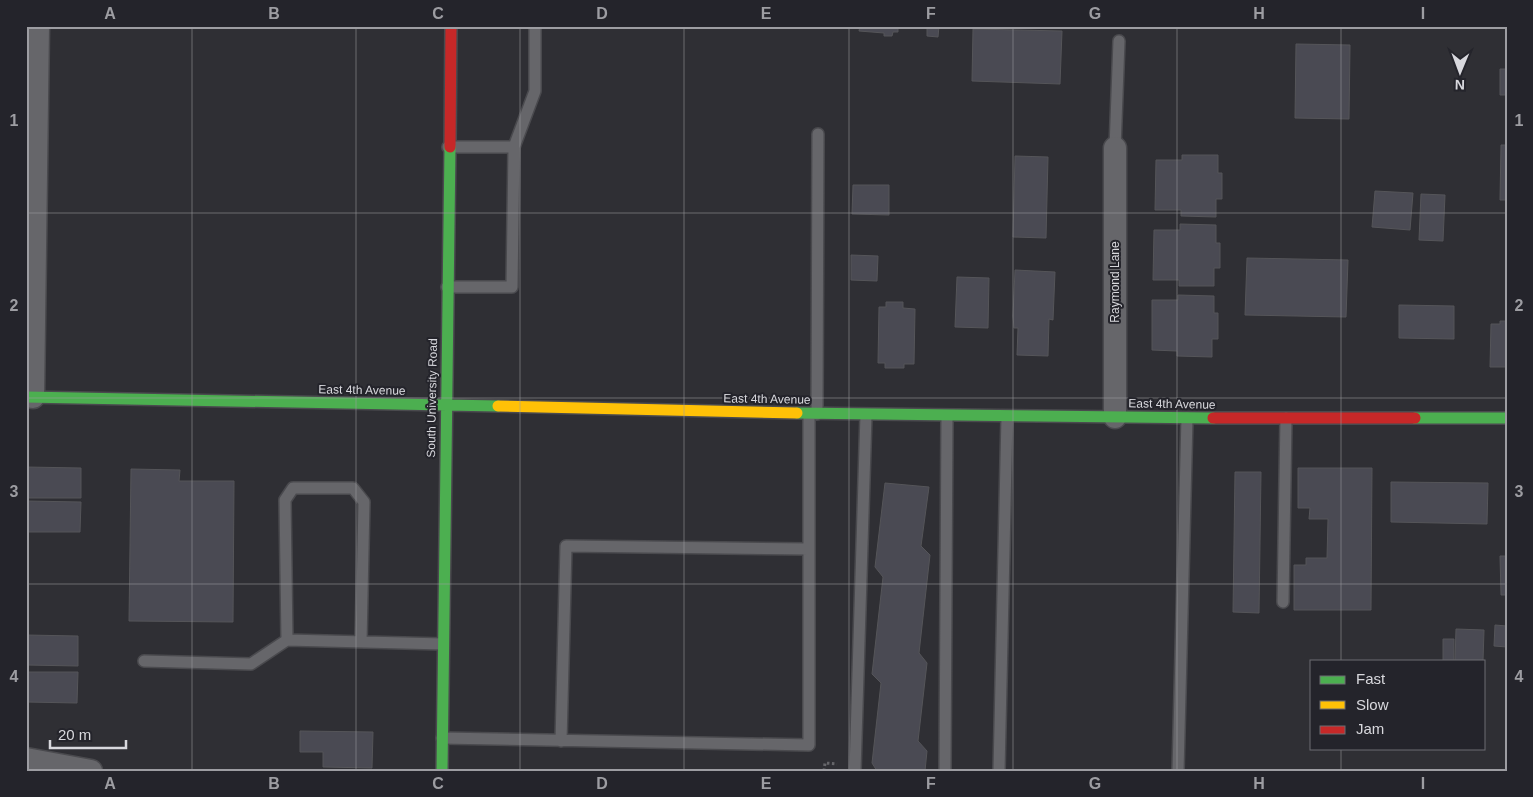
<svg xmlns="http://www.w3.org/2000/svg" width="1533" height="797" viewBox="0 0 1533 797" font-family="Helvetica,sans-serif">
	<rect width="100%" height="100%" fill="#2f2f34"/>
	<path fill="#4a4a53" stroke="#555559" d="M860,26H898V32H893L892,36H884V33L859,31Z
		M927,26H939L938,37L927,36Z
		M973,29L1062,31L1060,84L972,81Z
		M1296,44L1350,45L1349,119L1295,118Z
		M1500,69H1507V95H1500Z
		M1501,145H1507V200H1500Z
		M1182,155H1218V173H1222V199H1216V217L1181,216V210H1155L1156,160H1182Z
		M1015,156L1048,157L1046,238L1013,237Z
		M853,185H889V215L852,214Z
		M1375,191L1413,193L1410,230L1372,227Z
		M1421,194L1445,195L1443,241L1419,240Z
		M1180,224L1216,225V243H1220V268H1214V286H1179V280H1153L1154,230H1180Z
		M1506,228H1507V279H1506Z
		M851,255L878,256L877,281L851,280Z
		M1247,258L1348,260L1346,317L1245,315Z
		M1015,270L1055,272L1053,320L1049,319L1048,356L1017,355L1018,328H1014L1013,316Z
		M957,277L989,278L988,328L955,327Z
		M1178,295L1214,296V313H1218V339H1212V357L1177,356V351L1152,350V300H1178Z
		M886,302H903V308L915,309L914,364H904V368H885V363H878L879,307H886Z
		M1399,305L1454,306V339L1399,338Z
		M1500,321H1507V367H1490L1491,324H1500Z
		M26,467L81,468V498H26Z
		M1298,468H1372L1371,610H1294V565H1306V558H1327L1328,519H1309L1310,508H1298Z
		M131,469L180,470L179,481H234L233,622L129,621Z
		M1235,472H1261L1259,613L1233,612Z
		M1391,482L1488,483L1487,524L1391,522Z
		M885,483L929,487L921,546L930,555L919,653L927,663L918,741L927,751L925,771H877L872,763L881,683L872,674L883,577L875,567Z
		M26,501L81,502L80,532H26Z
		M1500,556H1507V595H1501Z
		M1495,625L1507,626V647L1494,646Z
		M1456,629L1484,630L1483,661H1455Z
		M26,635L78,636V666L26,665Z
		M1443,639H1454V661H1443Z
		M26,672H78L77,703L26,702Z
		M300,731L373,732L372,768L323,767V752H300Z"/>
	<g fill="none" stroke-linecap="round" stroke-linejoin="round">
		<g stroke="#4a4a4e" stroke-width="14">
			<path id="lane" d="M448,147H514
				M1115,148L1119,41
				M447,287H512L514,147L535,91V26
				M817,414L818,134
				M1283,602L1286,418
				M287,640L285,500L293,488H353L364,502L361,642
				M144,661L251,664L287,640L443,644
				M442,738L809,745V414
				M561,741L566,546L809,549
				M855,771L866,415
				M945,771L947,416
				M999,771L1007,417
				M1178,771L1187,418"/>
		</g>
		<g stroke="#4a4a4e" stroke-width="25">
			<path id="street" d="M33,397L38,26
				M1115,417V148
				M26,759L91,771"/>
		</g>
		<g stroke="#4a4a4e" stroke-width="14">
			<path id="fast" d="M26,397L498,406
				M797,413L1213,418
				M1415,418H1507
				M442,771L450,147"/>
		</g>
		<g stroke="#4a4a4e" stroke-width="14">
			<path id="slow" d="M498,406L797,413"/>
		</g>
		<g stroke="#4a4a4e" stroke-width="14">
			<path id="jam" d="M450,147L451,26
				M1213,418H1415"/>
		</g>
		<path stroke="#66666a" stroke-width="3" stroke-dasharray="2.5 2.5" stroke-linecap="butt" d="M824,771L825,763L837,764"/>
		<use href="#lane" stroke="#66666a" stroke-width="11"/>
		<use href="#street" stroke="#66666a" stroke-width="22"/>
		<use href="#fast" stroke="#4caf50" stroke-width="11"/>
		<use href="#slow" stroke="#ffc107" stroke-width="11"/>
		<use href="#jam" stroke="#c62828" stroke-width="11"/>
	</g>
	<path fill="none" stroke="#9d9da2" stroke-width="1" stroke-opacity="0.55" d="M192,26V771M356,26V771M520,26V771M684,26V771M849,26V771M1013,26V771M1177,26V771M1341,26V661M26,213H1507M26,398H1507M26,584H1507M1341,748V771"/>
	<g text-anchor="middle" stroke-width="4" stroke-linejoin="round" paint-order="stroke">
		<g font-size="12" fill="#d8d8dd" stroke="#24242b">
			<text transform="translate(1115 282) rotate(-90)" y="4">Raymond Lane</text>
			<text transform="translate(362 390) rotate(1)" y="4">East 4th Avenue</text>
			<text transform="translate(432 398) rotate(-89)" y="4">South University Road</text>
			<text transform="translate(767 399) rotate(1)" y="4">East 4th Avenue</text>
			<text transform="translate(1172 404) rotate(1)" y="4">East 4th Avenue</text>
		</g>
	</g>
	<rect width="1533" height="797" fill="none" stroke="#24242b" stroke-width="55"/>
	<rect x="1310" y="660" width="175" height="90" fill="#24242b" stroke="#6c6c72"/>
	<rect x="1320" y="676" width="25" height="8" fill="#4caf50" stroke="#6c6c72"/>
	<text x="1356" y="684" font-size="15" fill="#d8d8dd">Fast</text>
	<rect x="1320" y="701" width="25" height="8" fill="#ffc107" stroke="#6c6c72"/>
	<text x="1356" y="710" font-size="15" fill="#d8d8dd">Slow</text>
	<rect x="1320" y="726" width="25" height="8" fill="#c62828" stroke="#6c6c72"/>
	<text x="1356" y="734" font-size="15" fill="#d8d8dd">Jam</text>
	<g transform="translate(1460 72) rotate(181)" stroke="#24242b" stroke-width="4" paint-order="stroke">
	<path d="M0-4L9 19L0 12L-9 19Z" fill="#d8d8dd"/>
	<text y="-8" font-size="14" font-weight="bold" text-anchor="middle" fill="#d8d8dd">N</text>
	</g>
	<path d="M50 740v8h76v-8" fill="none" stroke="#d8d8dd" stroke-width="2.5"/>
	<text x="58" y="740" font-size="15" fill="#d8d8dd" stroke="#24242b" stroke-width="4" paint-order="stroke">20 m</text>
	<rect x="28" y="28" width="1478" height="742" fill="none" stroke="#9d9da2" stroke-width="2"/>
	<g font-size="16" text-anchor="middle" font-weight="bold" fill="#9d9da2">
		<text x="110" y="19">A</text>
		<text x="274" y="19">B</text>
		<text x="438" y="19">C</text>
		<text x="602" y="19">D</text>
		<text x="766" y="19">E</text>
		<text x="931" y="19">F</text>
		<text x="1095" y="19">G</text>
		<text x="1259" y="19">H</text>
		<text x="1423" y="19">I</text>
		<text x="14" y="126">1</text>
		<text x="1519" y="126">1</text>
		<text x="14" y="311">2</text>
		<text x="1519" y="311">2</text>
		<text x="14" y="497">3</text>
		<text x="1519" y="497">3</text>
		<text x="14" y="682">4</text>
		<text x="1519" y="682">4</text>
		<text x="110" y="789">A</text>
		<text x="274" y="789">B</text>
		<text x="438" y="789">C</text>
		<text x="602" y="789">D</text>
		<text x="766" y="789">E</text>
		<text x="931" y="789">F</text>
		<text x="1095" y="789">G</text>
		<text x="1259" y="789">H</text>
		<text x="1423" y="789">I</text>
	</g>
</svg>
